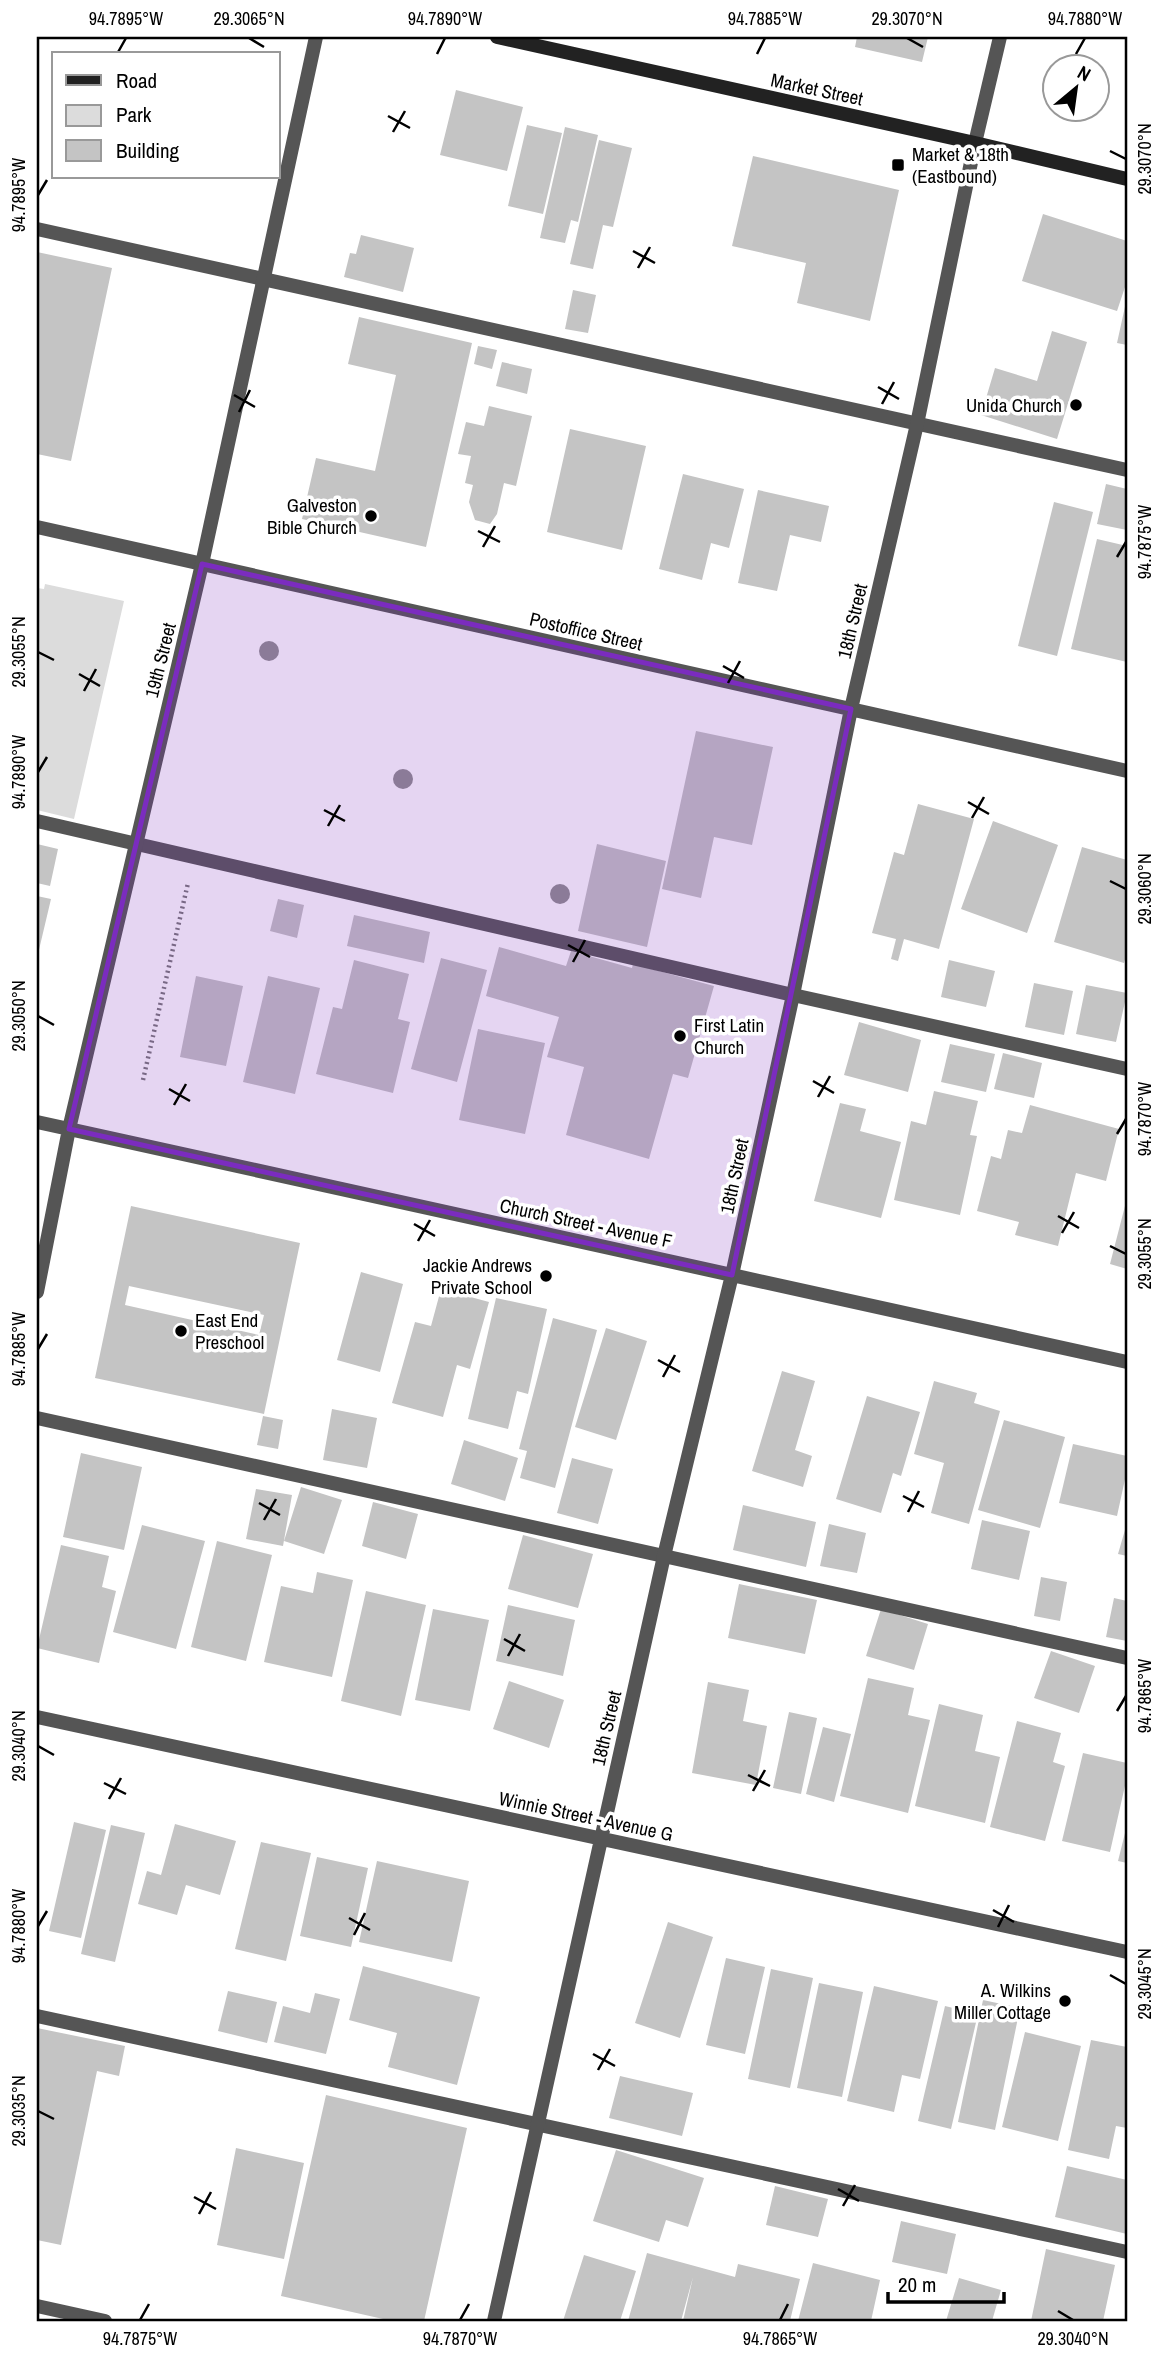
<svg xmlns="http://www.w3.org/2000/svg" width="1164" height="2358" viewBox="0 0 1164 2358" font-family="'Archivo Narrow',sans-serif">
	<rect width="100%" height="100%" fill="#fff"/>
	<path fill="#dcdcdc" d="M45,584L124,601L74,819L37,810V588L44,589Z"/>
	<path fill="#c4c4c4" fill-rule="evenodd" d="M857,37H928L922,62L855,47Z
		M456,90L523,107L507,171L440,155Z
		M527,125L562,133L543,214L508,206Z
		M565,127L598,135L578,222L571,220L565,243L540,238Z
		M599,140L632,148L613,227L603,225L593,269L570,264Z
		M753,156L899,190L870,321L797,303L806,263L732,246Z
		M1043,214L1127,241V281L1117,311L1022,281Z
		M361,235L414,248L403,292L344,277L350,253L356,254Z
		M37,252L112,268L71,461L37,454Z
		M573,290L596,295L588,333L565,329Z
		M1126,302H1127V345L1117,343Z
		M359,317L472,343L426,547L302,519L316,458L375,471L396,375L348,364Z
		M1052,331L1087,342L1057,439L981,415L995,368L1037,381Z
		M478,346L497,350L492,369L474,364Z
		M502,362L532,369L527,394L496,386Z
		M489,406L532,416L516,486L504,483L497,514L490,524L475,520L469,502L473,485L465,483L471,456L458,454L466,422L484,426Z
		M570,429L646,446L622,550L547,532Z
		M683,474L744,489L729,548L711,543L702,580L659,569Z
		M1106,484L1127,489V530L1097,524Z
		M758,490L829,506L821,542L790,535L777,591L738,583Z
		M1054,502L1093,512L1057,656L1018,646Z
		M1097,539L1127,546V662L1071,649Z
		M696,731L773,747L752,845L714,837L701,898L662,889Z
		M918,804L974,819L939,949L904,939L898,961L891,959L896,939L872,933L894,852L904,855Z
		M993,821L1058,845L1027,933L961,909Z
		M37,844L58,849L50,886L37,883Z
		M597,844L666,861L647,947L578,931Z
		M1082,847L1127,860V952L1124,963L1054,942Z
		M37,896L51,899L38,954H37Z
		M278,899L304,905L297,938L270,931Z
		M354,915L430,932L424,963L347,946Z
		M499,947L566,966L571,951L632,968L633,964L714,986L688,1078L673,1074L649,1159L566,1135L584,1067L547,1057L559,1017L486,996Z
		M441,958L487,970L457,1082L411,1069Z
		M354,960L409,974L398,1019L410,1022L393,1093L316,1074L333,1007L342,1009Z
		M949,960L995,971L986,1007L941,997Z
		M196,976L243,986L226,1066L180,1057Z
		M268,976L320,988L295,1094L243,1082Z
		M1034,983L1073,991L1064,1035L1025,1027Z
		M1086,985L1127,993L1116,1042L1076,1034Z
		M859,1022L921,1040L908,1092L844,1075Z
		M478,1029L545,1043L525,1134L459,1120Z
		M950,1044L995,1054L986,1092L941,1082Z
		M1003,1053L1042,1063L1034,1098L994,1089Z
		M934,1091L978,1101L970,1135L977,1136L960,1215L894,1200L911,1121L926,1125Z
		M840,1103L866,1109L860,1131L901,1142L881,1218L814,1201Z
		M1030,1105L1119,1129L1106,1181L1076,1173L1058,1246L1015,1235L1019,1222L977,1211L991,1156L1001,1159L1008,1130L1022,1133Z
		M1126,1202L1127,1203V1269L1110,1264Z
		M131,1206L300,1243L264,1414L95,1378ZM129,1286L264,1315L259,1335L125,1305Z
		M361,1272L403,1284L380,1372L337,1360Z
		M441,1289L489,1302L470,1369L457,1365L443,1417L392,1403L415,1322L431,1326Z
		M496,1298L547,1309L528,1394L517,1391L508,1429L468,1419Z
		M553,1318L597,1330L555,1488L520,1478L527,1451L519,1449Z
		M606,1328L647,1341L616,1440L575,1427Z
		M782,1371L815,1381L795,1450L812,1456L803,1487L752,1471Z
		M934,1381L977,1393L974,1403L1000,1411L969,1524L931,1513L944,1463L914,1454Z
		M867,1396L920,1412L901,1476L893,1473L881,1513L836,1499Z
		M332,1409L377,1418L367,1468L323,1460Z
		M263,1416L283,1420L278,1449L257,1445Z
		M1004,1420L1065,1437L1040,1528L978,1510Z
		M464,1440L518,1458L505,1501L451,1484Z
		M1073,1444L1127,1456V1470L1117,1516L1059,1503Z
		M81,1453L142,1467L124,1550L63,1537Z
		M572,1458L613,1469L598,1524L557,1513Z
		M301,1487L342,1500L324,1554L284,1541Z
		M256,1489L292,1495L283,1546L246,1539Z
		M373,1502L418,1514L406,1559L362,1546Z
		M743,1505L816,1522L806,1567L733,1550Z
		M982,1520L1030,1531L1019,1580L971,1569Z
		M1127,1523V1556L1118,1554Z
		M829,1524L866,1533L857,1573L820,1566Z
		M142,1525L205,1541L176,1649L113,1632Z
		M523,1535L593,1554L578,1608L508,1589Z
		M217,1541L272,1555L246,1661L191,1647Z
		M61,1545L109,1556L102,1587L116,1591L99,1663L37,1648Z
		M317,1572L353,1580L332,1677L264,1662L281,1586L313,1593Z
		M1041,1577L1067,1582L1060,1621L1034,1616Z
		M739,1584L817,1600L805,1654L728,1638Z
		M366,1591L426,1605L401,1716L341,1701Z
		M1114,1598L1127,1601V1641L1106,1637Z
		M508,1605L575,1620L563,1676L496,1661Z
		M433,1609L489,1620L470,1711L415,1700Z
		M881,1609L928,1624L914,1670L866,1656Z
		M1051,1651L1095,1666L1079,1713L1034,1698Z
		M868,1678L914,1688L908,1715L930,1720L908,1813L840,1796Z
		M509,1681L564,1700L549,1748L493,1729Z
		M708,1682L749,1690L743,1721L767,1726L756,1785L692,1773Z
		M939,1704L983,1715L975,1751L1000,1757L985,1823L915,1806Z
		M789,1712L817,1718L801,1794L773,1788Z
		M1017,1721L1061,1733L1053,1762L1065,1766L1045,1841L990,1827Z
		M823,1727L851,1734L834,1802L806,1794Z
		M1083,1753L1127,1763V1777L1110,1852L1062,1841Z
		M74,1822L106,1830L81,1938L49,1931Z
		M175,1824L236,1841L220,1895L186,1885L177,1915L138,1904L147,1871L161,1875Z
		M111,1825L145,1833L115,1962L81,1954Z
		M1126,1829H1127V1863L1118,1861Z
		M261,1842L311,1853L286,1961L235,1949Z
		M317,1857L368,1868L351,1947L300,1936Z
		M377,1861L469,1881L452,1962L359,1942Z
		M668,1922L713,1937L680,2038L635,2023Z
		M726,1958L765,1967L745,2054L706,2045Z
		M363,1966L480,1997L457,2085L388,2067L397,2033L349,2020Z
		M771,1969L813,1978L790,2088L748,2079Z
		M819,1983L863,1992L842,2097L797,2088Z
		M874,1986L938,2001L920,2079L902,2075L894,2112L847,2101Z
		M228,1991L277,2002L267,2043L218,2031Z
		M315,1993L340,1999L326,2054L274,2042L283,2006L310,2013Z
		M983,2000L1020,2008L995,2130L958,2122Z
		M945,2006L978,2014L951,2129L918,2121Z
		M37,2028L125,2046L119,2076L97,2071L61,2245L37,2240Z
		M1025,2032L1081,2046L1058,2141L1002,2127Z
		M1091,2040L1127,2047V2128L1116,2126L1109,2159L1068,2150Z
		M620,2076L693,2093L682,2136L609,2118Z
		M326,2095L467,2128L424,2321H392L281,2296Z
		M236,2148L304,2163L284,2259L217,2245Z
		M616,2150L704,2178L688,2227L666,2220L659,2242L593,2221Z
		M1067,2166L1127,2180V2234L1055,2217Z
		M775,2186L828,2199L818,2237L766,2225Z
		M901,2221L956,2234L947,2274L892,2262Z
		M1046,2249L1115,2265L1103,2321H1031Z
		M647,2253L735,2277L738,2264L800,2279L790,2321H683L693,2277L681,2321H628Z
		M584,2255L636,2271L620,2321H563Z
		M813,2263L880,2280L871,2321H798Z
		M959,2278L1001,2290L992,2321H946Z"/>
	<g fill="none" stroke-linecap="round" stroke-linejoin="round">
		<path stroke="#777" stroke-width="4.5" stroke-dasharray="2 3.5" stroke-linecap="butt" d="M143,1080L188,883"/>
		<path stroke="#555" stroke-width="14" d="M37,229L1127,470
			M37,821L793,995L1127,1069
			M37,1418L1127,1658
			M37,2016L1127,2252"/>
		<path stroke="#555" stroke-width="14" d="M37,527L1127,771
			M69,1129L1127,1362
			M37,1717L1127,1952
			M37,2306L105,2321
			M494,2321L664,1556L732,1275L793,995L851,709L917,424L975,143L1000,37"/>
		<path stroke="#555" stroke-width="14" d="M37,1122L69,1129
			M37,1292L69,1129L202,564L316,37"/>
		<path stroke="#222" stroke-width="14" d="M497,37L975,143L1127,179"/>
	</g>
	<g fill="#8f8f8f">
		<circle cx="269" cy="651" r="10"/>
		<circle cx="403" cy="779" r="10"/>
		<circle cx="560" cy="894" r="10"/>
	</g>
	<path fill="#7b2cbf" fill-opacity="0.2" stroke="#7b2cbf" stroke-width="5" stroke-linejoin="round" d="M202,564L851,709L732,1275L69,1129Z"/>
	<path fill="none" stroke="#000" stroke-width="2.5" d="M249,38L264,47M907,38L923,47M117,54L126,38M437,54L445,38M757,54L765,38M1076,54L1085,38M388,116L410,128M393,132L405,111M1110,151L1126,159M38,195L47,180M633,251L655,263M638,268L650,247M878,387L899,399M234,395L255,407M882,404L894,382M239,412L250,390M478,531L500,542M483,547L495,526M1117,557L1126,542M38,652L54,660M723,666L744,678M79,674L100,686M728,683L740,661M84,691L96,669M38,772L47,757M968,802L989,814M324,810L345,821M972,818L984,797M328,826L340,805M1110,881L1126,889M568,945L590,957M573,962L585,940M38,1016L54,1025M813,1081L834,1093M169,1089L190,1101M818,1097L830,1076M174,1105L186,1084M1117,1134L1126,1119M1058,1216L1079,1228M414,1224L435,1236M1062,1233L1074,1212M418,1241L430,1220M1110,1246L1126,1254M38,1349L47,1334M658,1360L680,1372M663,1377L675,1355M903,1496L924,1507M259,1503L280,1515M908,1512L919,1491M264,1520L276,1499M504,1639L525,1651M508,1656L520,1634M1117,1711L1126,1696M38,1746L54,1755M748,1775L770,1786M104,1783L126,1794M753,1791L765,1770M109,1799L121,1778M993,1910L1014,1922M349,1918L370,1930M38,1926L47,1911M998,1927L1009,1905M354,1935L365,1913M1110,1975L1126,1984M593,2054L615,2066M598,2070L610,2049M38,2111L54,2119M838,2189L859,2201M194,2197L216,2209M843,2206L855,2185M199,2214L211,2192M1058,2311L1073,2320M140,2320L149,2304M460,2320L469,2304M780,2320L788,2304"/>
	<g fill="#000" stroke="#fff" stroke-width="2.5">
		<rect x="891" y="158" width="14" height="14" rx="3.5"/>
		<circle cx="1076" cy="405" r="7"/>
		<circle cx="371" cy="516" r="7"/>
		<circle cx="680" cy="1036" r="7"/>
		<circle cx="546" cy="1276" r="7"/>
		<circle cx="181" cy="1331" r="7"/>
		<circle cx="1065" cy="2001" r="7"/>
	</g>
	<g text-anchor="middle" stroke-width="7" stroke-linejoin="round" paint-order="stroke">
		<g font-size="19" fill="#000" stroke="#fff">
			<text transform="translate(817 89) rotate(12)" y="7">Market Street</text>
			<text transform="translate(852 621) rotate(-77)" y="7">18th Street</text>
			<text transform="translate(586 631) rotate(13)" y="7">Postoffice Street</text>
			<text transform="translate(160 660) rotate(-76)" y="7">19th Street</text>
			<text transform="translate(734 1176) rotate(-78)" y="7">18th Street</text>
			<text transform="translate(586 1223) rotate(12)" y="7">Church Street - Avenue F</text>
			<text transform="translate(606 1728) rotate(-77)" y="7">18th Street</text>
			<text transform="translate(586 1816) rotate(12)" y="7">Winnie Street - Avenue G</text>
		</g>
		<g font-size="19" fill="#000" stroke="#fff" text-anchor="end">
			<text x="912" y="161" text-anchor="start">Market &amp; 18th<tspan x="912" dy="22">(Eastbound)</tspan></text>
			<text x="1062" y="412">Unida Church</text>
			<text x="357" y="512">Galveston<tspan x="357" dy="22">Bible Church</tspan></text>
			<text x="694" y="1032" text-anchor="start">First Latin<tspan x="694" dy="22">Church</tspan></text>
			<text x="532" y="1272">Jackie Andrews<tspan x="532" dy="22">Private School</tspan></text>
			<text x="195" y="1327" text-anchor="start">East End<tspan x="195" dy="22">Preschool</tspan></text>
			<text x="1051" y="1997">A. Wilkins<tspan x="1051" dy="22">Miller Cottage</tspan></text>
		</g>
	</g>
	<rect width="1164" height="2358" fill="none" stroke="#ffffff" stroke-width="77"/>
	<rect x="52" y="52" width="228" height="126" fill="#ffffff" stroke="#999999" stroke-width="2"/>
	<rect x="66" y="75" width="35" height="10" fill="#222222" stroke="#999999" stroke-width="2"/>
	<text x="116" y="88" font-size="21" fill="#000000">Road</text>
	<rect x="66" y="105" width="35" height="21" fill="#dcdcdc" stroke="#999999" stroke-width="2"/>
	<text x="116" y="122" font-size="21" fill="#000000">Park</text>
	<rect x="66" y="140" width="35" height="21" fill="#c4c4c4" stroke="#999999" stroke-width="2"/>
	<text x="116" y="158" font-size="21" fill="#000000">Building</text>
	<g transform="translate(1076 88) rotate(29)"><circle r="33" fill="#ffffff" stroke="#999999" stroke-width="2"/>
	<path d="M0-5L12 26L0 18L-12 26Z" fill="#000000"/>
	<text y="-10" font-size="19" font-weight="bold" text-anchor="middle" fill="#000000">N</text>
	</g>
	<path d="M888 2292v10h116v-10" fill="none" stroke="#000000" stroke-width="3.5"/>
	<text x="898" y="2292" font-size="21" fill="#000000" stroke="#ffffff" stroke-width="5" paint-order="stroke">20 m</text>
	<rect x="38" y="38" width="1088" height="2282" fill="none" stroke="#000" stroke-width="2.5"/>
	<g font-size="18" text-anchor="middle" fill="#000">
		<text x="126" y="25">94.7895°W</text>
		<text x="249" y="25">29.3065°N</text>
		<text x="445" y="25">94.7890°W</text>
		<text x="765" y="25">94.7885°W</text>
		<text x="907" y="25">29.3070°N</text>
		<text x="1085" y="25">94.7880°W</text>
		<text transform="translate(1145 159) rotate(-90)" y="6">29.3070°N</text>
		<text transform="translate(19 195) rotate(-90)" y="6">94.7895°W</text>
		<text transform="translate(1145 542) rotate(-90)" y="6">94.7875°W</text>
		<text transform="translate(19 652) rotate(-90)" y="6">29.3055°N</text>
		<text transform="translate(19 772) rotate(-90)" y="6">94.7890°W</text>
		<text transform="translate(1145 889) rotate(-90)" y="6">29.3060°N</text>
		<text transform="translate(19 1016) rotate(-90)" y="6">29.3050°N</text>
		<text transform="translate(1145 1119) rotate(-90)" y="6">94.7870°W</text>
		<text transform="translate(1145 1254) rotate(-90)" y="6">29.3055°N</text>
		<text transform="translate(19 1349) rotate(-90)" y="6">94.7885°W</text>
		<text transform="translate(1145 1696) rotate(-90)" y="6">94.7865°W</text>
		<text transform="translate(19 1746) rotate(-90)" y="6">29.3040°N</text>
		<text transform="translate(19 1926) rotate(-90)" y="6">94.7880°W</text>
		<text transform="translate(1145 1984) rotate(-90)" y="6">29.3045°N</text>
		<text transform="translate(19 2111) rotate(-90)" y="6">29.3035°N</text>
		<text x="140" y="2345">94.7875°W</text>
		<text x="460" y="2345">94.7870°W</text>
		<text x="780" y="2345">94.7865°W</text>
		<text x="1073" y="2345">29.3040°N</text>
	</g>
</svg>
